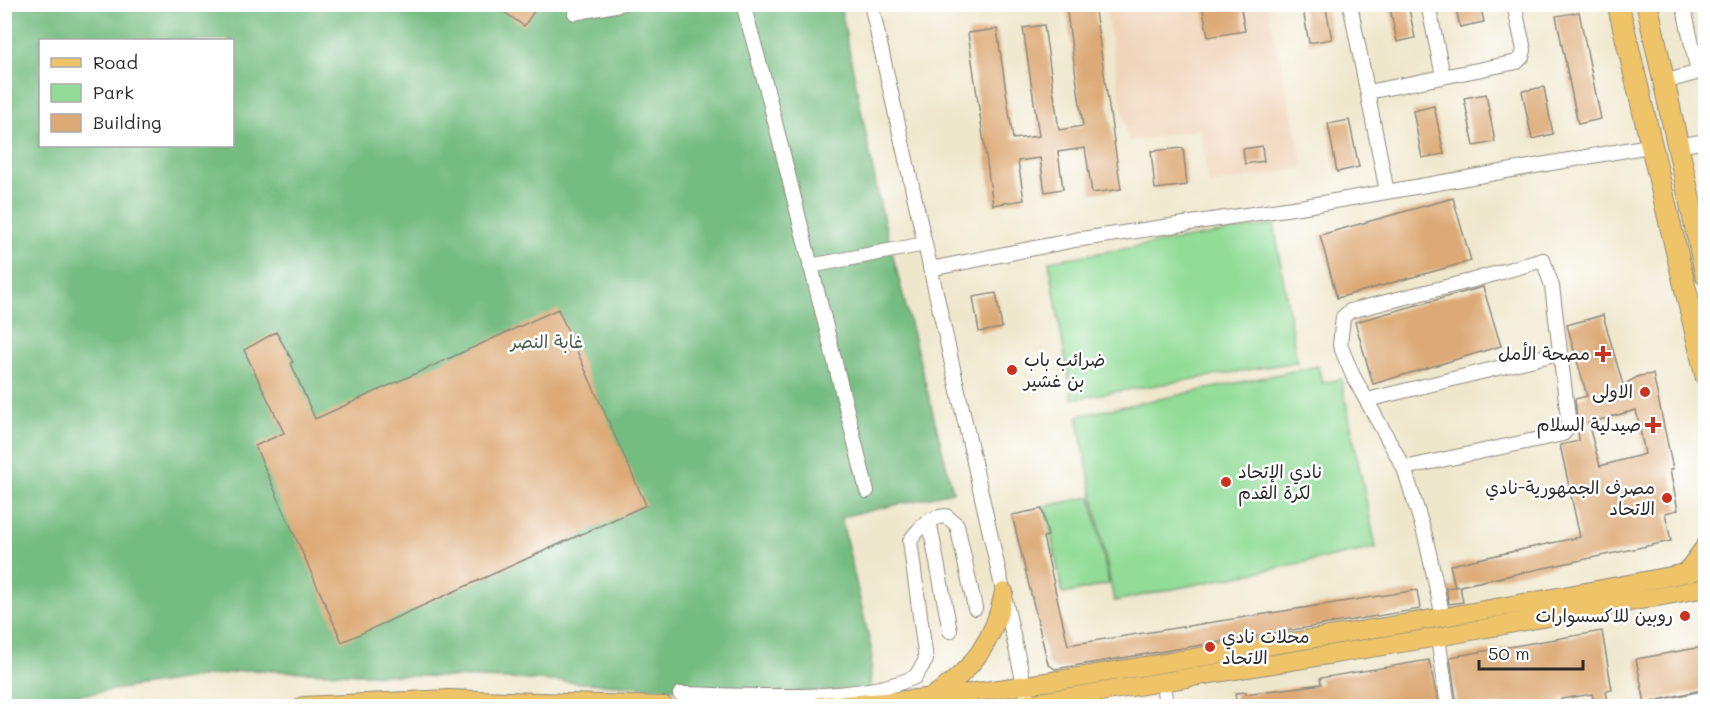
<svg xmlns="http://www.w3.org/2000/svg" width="1710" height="711" viewBox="0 0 1710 711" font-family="Mali,'Playpen Sans Arabic',sans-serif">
	<rect width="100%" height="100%" fill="#fff"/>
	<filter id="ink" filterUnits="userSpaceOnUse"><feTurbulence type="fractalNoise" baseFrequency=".0167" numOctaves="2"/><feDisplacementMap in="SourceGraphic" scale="12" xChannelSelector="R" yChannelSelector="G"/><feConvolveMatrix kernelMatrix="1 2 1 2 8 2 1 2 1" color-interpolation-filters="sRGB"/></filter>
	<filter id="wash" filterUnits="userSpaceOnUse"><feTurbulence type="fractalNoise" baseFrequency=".008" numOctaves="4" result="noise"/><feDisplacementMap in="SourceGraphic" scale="24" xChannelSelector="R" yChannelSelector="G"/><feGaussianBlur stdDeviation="1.35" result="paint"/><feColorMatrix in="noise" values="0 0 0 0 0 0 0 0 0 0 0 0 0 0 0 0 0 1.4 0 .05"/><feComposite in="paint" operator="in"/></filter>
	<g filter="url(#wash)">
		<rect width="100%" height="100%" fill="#efe7cc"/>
		<path fill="#f0d5bc" d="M1105,5H1267L1304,168L1209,184L1199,129L1128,142Z"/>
		<path fill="#92dc97" stroke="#5e8461" stroke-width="1.5" d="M1274,224L1297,362L1072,399L1049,261Z
			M1318,366L1322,383L1341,379L1376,548L1114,601L1077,416Z
			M1091,497L1109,584L1063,594L1045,506Z"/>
		<path fill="#75bc80" stroke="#507456" stroke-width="1.5" fill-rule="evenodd" d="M4,5H840L880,205L953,492L841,517L872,652L870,689L760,694L536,680L248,670L5,706ZM40,40H232V146H40Z"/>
		<g id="blocks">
			<path fill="#da7" fill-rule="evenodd" d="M493,4H539L524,26Z
				M1094,4L1121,189L1092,193L1085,148L1058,152L1063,189L1045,192L1040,158L1018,161L1024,200L993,205L968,33L997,29L1013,139L1039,136L1023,28L1044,25L1059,130L1083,126L1066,6Z
				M1202,4H1240L1245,31L1208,37Z
				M1302,4H1325L1332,39L1309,43Z
				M1389,4H1408L1415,38L1397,42Z
				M1455,4H1480L1484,22L1460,27Z
				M1579,12L1601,119L1578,124L1556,16Z
				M1544,87L1553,134L1532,139L1522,91Z
				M1486,94L1495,142L1474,146L1464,98Z
				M1434,106L1444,154L1422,158L1413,111Z
				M1349,120L1359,167L1337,172L1328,124Z
				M1262,146L1264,161L1245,164L1243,149Z
				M1183,148L1187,185L1155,189L1151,151Z
				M1453,198L1471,261L1337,298L1320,235Z
				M1483,287L1501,346L1373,384L1355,322Z
				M996,293L1002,328L979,332L973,297Z
				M558,309L646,505L342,642L255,446L284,433L244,350L276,332L293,362L291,363L315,419Z
				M1603,315L1623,385L1639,376L1653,374L1673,469L1670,470L1678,510L1665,513L1671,541L1455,587L1450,565L1580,537L1560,445L1579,441L1575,399L1587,396L1567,325ZM1636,410L1645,454L1600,466L1588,423Z
				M1042,509L1048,536L1043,537L1068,645L1417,590L1420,609L1055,669L1048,664L1012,515Z
				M1460,586L1463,602L1449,604L1446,588Z
				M1602,631L1612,690L1606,691L1609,706H1595L1592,694L1561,699L1562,706H1457L1450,657Z
				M1702,647L1706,689L1645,703L1636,659Z
				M1429,660L1439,706H1237L1235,693L1246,692V694L1321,684L1320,678Z"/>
		</g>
	</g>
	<g filter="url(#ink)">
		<use href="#blocks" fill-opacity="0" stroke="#8d897c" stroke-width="1.5"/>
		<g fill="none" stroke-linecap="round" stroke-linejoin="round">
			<g stroke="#8d897c" stroke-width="16">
				<path id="minor" d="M743,4L767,90L867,491
					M871,4L1026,693
					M1350,4L1387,192
					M1428,4L1443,76
					M1683,4L1698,72
					M575,13L621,4
					M1664,82L1706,70
					M1368,92L1517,62L1522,57L1524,50L1514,4
					M1677,146L1706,141
					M810,266L925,244
					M930,269L1075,240L1306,206L1649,146
					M1367,400L1559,353
					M1404,468L1563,434L1567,429L1568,417L1552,286L1543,260L1470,281L1350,311L1343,317L1340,345L1353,376L1404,468L1425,535L1443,617
					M929,520L950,631
					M1438,637L1448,706
					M1163,683L1166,706
					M680,694C745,695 855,704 915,677L926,660L910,541C919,528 929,517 946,516L957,525L975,608
					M1668,706L1706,698"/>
			</g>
			<g stroke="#8d897c" stroke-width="20">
				<path id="major" d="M931,697C972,672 995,639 1004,592
					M303,706L449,699L664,706
					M820,706C956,700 1090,675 1224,653C1385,627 1546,601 1706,569
					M1015,706L1438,637L1706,588"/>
			</g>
			<g stroke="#8d897c" stroke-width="23">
				<path id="highway" d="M1618,4L1706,376
					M1647,4L1706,275
					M1688,572L1706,548"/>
			</g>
			<use href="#minor" stroke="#fff" stroke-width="14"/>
			<use href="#major" stroke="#efc469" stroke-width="18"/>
			<use href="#highway" stroke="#efc469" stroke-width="21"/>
		</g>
	</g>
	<g fill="#c8321e" stroke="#fff" stroke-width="2">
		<path d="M1600 345h6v6h6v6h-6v6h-6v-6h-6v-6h6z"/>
		<circle cx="1012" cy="370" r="6"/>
		<circle cx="1645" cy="392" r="6"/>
		<path d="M1650 416h6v6h6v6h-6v6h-6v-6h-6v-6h6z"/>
		<circle cx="1226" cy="482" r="6"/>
		<circle cx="1667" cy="498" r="6"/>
		<circle cx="1685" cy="616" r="6"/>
		<circle cx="1210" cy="647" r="6"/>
	</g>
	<g text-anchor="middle" stroke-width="5" stroke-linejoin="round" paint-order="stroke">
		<g font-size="18" fill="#4a604b" stroke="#fff">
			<text x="547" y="348">غابة النصر</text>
		</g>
		<g font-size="18" fill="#2b2b2b" stroke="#fff" text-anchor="end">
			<text x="1590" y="360">مصحة الأمل</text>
			<text x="1024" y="366" text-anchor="start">ضرائب باب<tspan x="1024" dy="21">بن غشير</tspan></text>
			<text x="1633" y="398">الاولى</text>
			<text x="1641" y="431">صيدلية السلام</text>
			<text x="1238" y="478" text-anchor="start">نادي الإتحاد<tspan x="1238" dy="21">لكرة القدم</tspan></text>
			<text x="1655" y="494">مصرف الجمهورية-نادي<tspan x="1655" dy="21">الاتحاد</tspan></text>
			<text x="1673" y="622">روبين للاكسسوارات</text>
			<text x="1222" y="643" text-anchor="start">محلات نادي<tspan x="1222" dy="21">الاتحاد</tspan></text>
		</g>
	</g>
	<rect width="1710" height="711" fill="none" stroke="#fff" stroke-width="24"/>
	<rect x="39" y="39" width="195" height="108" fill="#ffffff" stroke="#aaaaaa" stroke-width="1.5"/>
	<rect x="51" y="58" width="30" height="9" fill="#efc469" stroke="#aaaaaa" stroke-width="1.5"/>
	<text x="93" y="69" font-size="18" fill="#2b2b2b">Road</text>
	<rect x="51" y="84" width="30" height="18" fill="#92dc97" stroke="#aaaaaa" stroke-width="1.5"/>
	<text x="93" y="99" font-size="18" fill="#2b2b2b">Park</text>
	<rect x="51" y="114" width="30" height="18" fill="#ddaa77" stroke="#aaaaaa" stroke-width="1.5"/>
	<text x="93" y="129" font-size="18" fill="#2b2b2b">Building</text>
	<path d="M1479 660v9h104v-9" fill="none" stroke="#2b2b2b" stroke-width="3"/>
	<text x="1488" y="660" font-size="18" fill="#2b2b2b" stroke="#ffffff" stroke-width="4.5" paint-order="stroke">50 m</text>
</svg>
